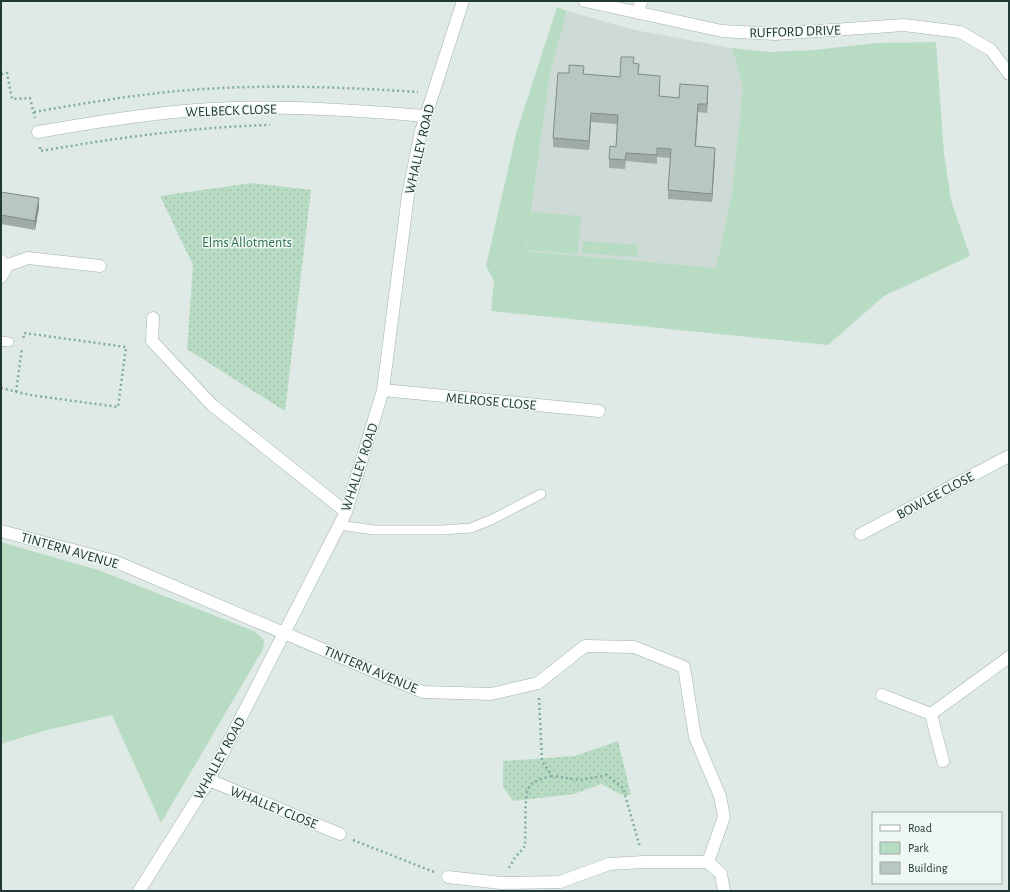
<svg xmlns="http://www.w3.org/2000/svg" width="1010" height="892" viewBox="0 0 1010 892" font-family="'Alegreya Sans',sans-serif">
	<defs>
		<pattern id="grass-dots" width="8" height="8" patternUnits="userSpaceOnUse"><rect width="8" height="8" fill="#b8dbc4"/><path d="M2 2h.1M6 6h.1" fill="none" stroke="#9ebda9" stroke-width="1.8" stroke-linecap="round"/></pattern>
	</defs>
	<rect width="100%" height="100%" fill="#dfeae6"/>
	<path fill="#cddad5" d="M567,11L635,30L732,48L743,88L732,193L716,268L526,251L550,74Z"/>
	<path fill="url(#grass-dots)" d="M252,183L311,190L285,411L187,349L193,265L160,196Z
		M618,741L631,795H622L601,784L574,794L513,801L503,787V761L575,756Z"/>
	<path fill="#b8dbc4" d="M557,7L567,11L550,74L531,212L581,216L578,254L527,250L528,236L526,251L716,268L732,193L743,88L732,48L769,52L814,50L877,43L936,42L944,154L951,200L970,256L884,296L828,345L491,311L494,281L486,266L516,134Z
		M583,241L638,245L637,257L582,253Z
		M1,542L98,570L254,631L264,640L263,649L161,823L112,715L43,731L1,744Z"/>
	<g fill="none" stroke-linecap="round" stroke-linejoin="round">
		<g stroke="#a2b1ad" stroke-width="10">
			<path id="service" d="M1,259L8,265
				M1,341L9,342
				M339,525L374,530H442L471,528L493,519L541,494"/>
		</g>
		<g stroke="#a2b1ad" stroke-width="13">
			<path id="minor" d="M585,1L722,31L775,34L904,25L960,32L991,50L1009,74
				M638,13L641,1
				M38,132C102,121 167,110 233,108C297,106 362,111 426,116
				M1,277L8,265L28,258L100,266
				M153,318L152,341L212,405L346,512
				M383,390L599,411
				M1,531L114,561L423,692L491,694L538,683L585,646L634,647L684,667L695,737L720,796L724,817L708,862L721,874L724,891
				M861,534L1009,456
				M882,695L931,714L943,761
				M931,714L1009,657
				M209,780L340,834
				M448,877L501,883L560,882L609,864L644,862H708
				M139,891L209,780L346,512L383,390L408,195L421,131L463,1"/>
		</g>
		<path stroke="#80ada3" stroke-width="2.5" stroke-dasharray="2 3" stroke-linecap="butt" d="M1,74L7,73L12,99L30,98L35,118
			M34,112C86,103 138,94 190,90C266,84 342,87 418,92
			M40,147V151C117,138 192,127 270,125
			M1,388L30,395L118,407L126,347L24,333L23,341
			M16,392L22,348
			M539,698L542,761L552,776L580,780L607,775L623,788L640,847
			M353,840L434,872
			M509,868L514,859L525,846C526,834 524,799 528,789C533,780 544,778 552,776"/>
		<use href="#service" stroke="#fff" stroke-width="9"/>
		<use href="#minor" stroke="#fff" stroke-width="12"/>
	</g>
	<path fill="#9eaba7" d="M634,63L638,74L660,85L659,96L679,98L708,95L707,113L698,112L696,146L715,157L712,202L668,199V190L670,158L657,157V164L626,161L625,169L609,168V159L616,147L617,124L591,122L589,150L553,147V138L569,73L620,77Z
		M1,192L39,207L35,230L1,224Z"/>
	<path fill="#818b88" d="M660,76V85L659,105V96Z
		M708,86V95L707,113V104Z
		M698,104V112L695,155V146Z
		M591,113V122L589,150V141Z
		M715,148V157L712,202V194Z
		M39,198V207L35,230V221Z"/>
	<path fill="#b8c7c2" stroke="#818b88" d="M621,57H634L633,63L639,64L638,74L660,76L659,96L679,98L680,84L708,86L707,104H698L695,146L715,148L712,194L668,190L671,149L657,148V155L626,153L625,160L609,159L610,146L616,147L618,115L591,113L589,141L553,138L558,73H569V65L584,66L583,74L620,77Z
		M1,192L39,198L35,221L1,215Z"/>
	<g text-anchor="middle" stroke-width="3" stroke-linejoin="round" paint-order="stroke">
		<g font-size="14" fill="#213935" stroke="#eff7f4">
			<text transform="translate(795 31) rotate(-2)" y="5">RUFFORD DRIVE</text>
			<text transform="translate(231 110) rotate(-2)" y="5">WELBECK CLOSE</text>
			<text transform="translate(419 149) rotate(-77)" y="5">WHALLEY ROAD</text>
			<text transform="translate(491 401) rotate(5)" y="5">MELROSE CLOSE</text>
			<text transform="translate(359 467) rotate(-72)" y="5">WHALLEY ROAD</text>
			<text transform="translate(935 495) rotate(-28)" y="5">BOWLEE CLOSE</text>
			<text transform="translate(70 550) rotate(16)" y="5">TINTERN AVENUE</text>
			<text transform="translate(371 669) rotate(23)" y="5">TINTERN AVENUE</text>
			<text transform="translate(219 758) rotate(-61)" y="5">WHALLEY ROAD</text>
			<text transform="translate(274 807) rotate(22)" y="5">WHALLEY CLOSE</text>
		</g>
		<g font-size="14" fill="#2c6f4c" stroke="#eff7f4">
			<text x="247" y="247">Elms Allotments</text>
		</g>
	</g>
	<rect width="1010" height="892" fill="none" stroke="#213935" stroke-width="4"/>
	<rect x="872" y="812" width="130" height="72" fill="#eff7f4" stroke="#9daba8"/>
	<rect x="880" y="825" width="20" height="6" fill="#ffffff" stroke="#9daba8"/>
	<text x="908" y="832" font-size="12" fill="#213935">Road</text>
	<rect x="880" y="842" width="20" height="12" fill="#b8dbc4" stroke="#9daba8"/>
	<text x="908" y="852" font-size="12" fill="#213935">Park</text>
	<rect x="880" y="862" width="20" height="12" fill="#b8c7c2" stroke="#9daba8"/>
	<text x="908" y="872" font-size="12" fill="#213935">Building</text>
</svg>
